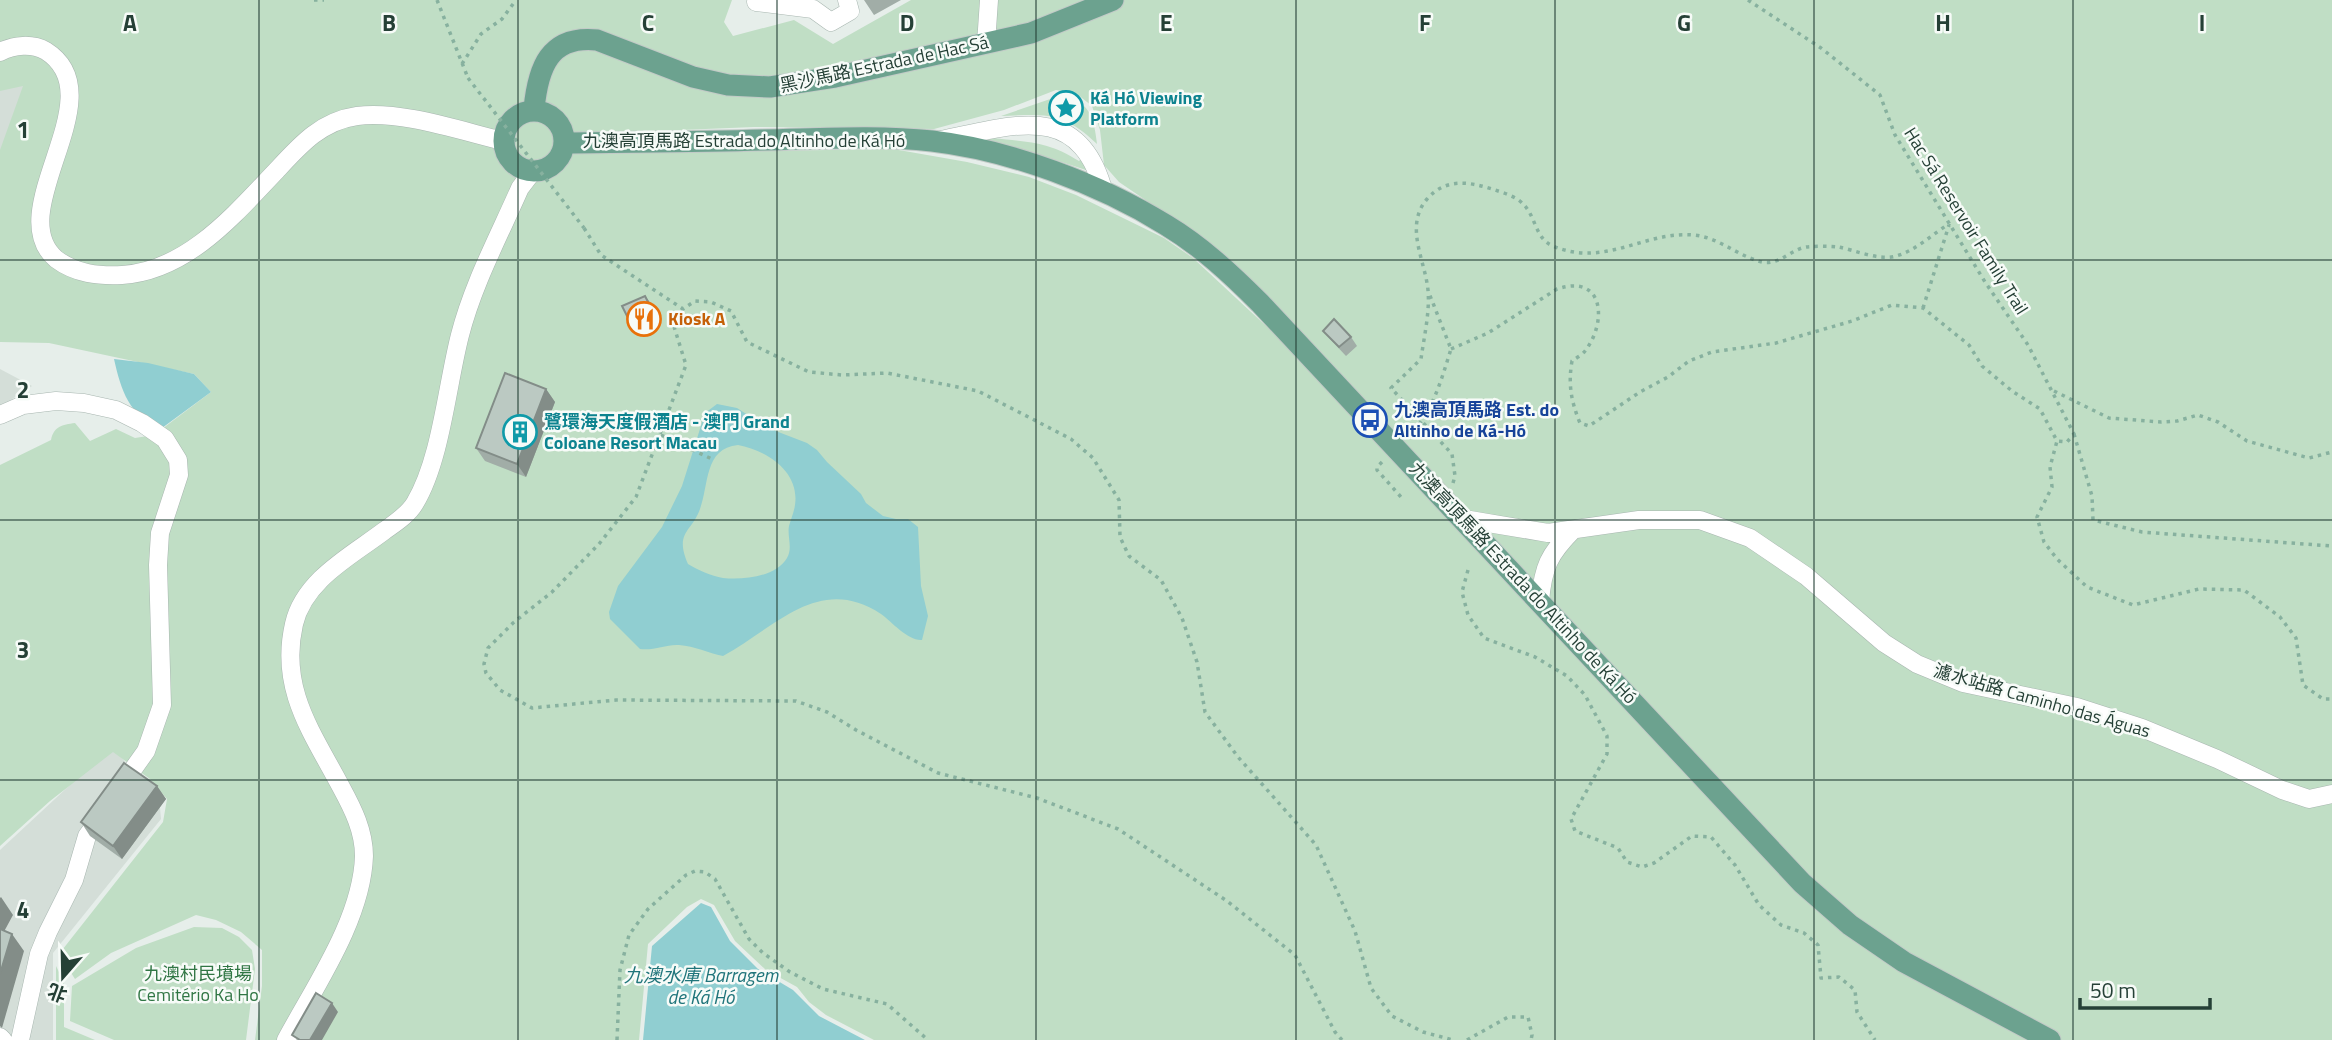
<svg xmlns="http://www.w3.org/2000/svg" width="2332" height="1040" viewBox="0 0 2332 1040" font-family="'Titillium Web','Noto Sans SC',sans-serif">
	<rect width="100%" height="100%" fill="#e6eeea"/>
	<path fill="#d4ded8" d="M0,78L41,88L0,178Z
		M0,369L32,386L0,407Z
		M111,747L159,797L161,819L53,953V1040H0V850Z"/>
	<path fill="#c0dec5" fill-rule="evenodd" d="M0,0H732L724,22L733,36L794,20L833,44L911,0H2332V1040H874L826,1015L809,1002L797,987L766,970L735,941L714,905L701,899L687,907L648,944L639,1040H255L262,986V950L241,932L216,920L196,915L111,953L75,979L59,954L163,822L167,799L150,779L113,752L50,801L0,846V465L51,440C54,426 62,425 75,423L90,441L116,429L135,438L154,435L211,392L194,374L49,343L0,342V150L23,86L0,91ZM1056,90L1077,94L1092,106L1100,130L1104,165L1119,182L1210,244L1266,294L1361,397L1393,444L1193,258L1164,238L1076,195L1029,177L967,162L893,149L580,154L584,134L754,127L934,129L1004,110Z
		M1059,96C1089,99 1094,117 1097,144C1063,111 1045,114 1001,116Z
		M990,134L993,138C1027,142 1048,141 1079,161L1083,157L1089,171L1034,153L982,141Z
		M194,927L222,928L239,937L252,950L255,969L246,1040H114L70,1021L72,986L136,948Z
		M56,966L64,982V1027L95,1040H56Z"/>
	<path fill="#90ced1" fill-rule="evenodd" d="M114,359L148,363L194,374L211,392L162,428C129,417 121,390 114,359Z
		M717,404L737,408L768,428L807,443L817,450L827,462L861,494L866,503L883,516L896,519H908L918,527L921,586L928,616L922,640C908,641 892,622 881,614C819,573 775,628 723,656C708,653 695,646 679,645C666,644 654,651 640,649L610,619L609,612L618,586L662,527L682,486L705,413ZM738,445C766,450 800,471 795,505C794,512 791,519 789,526C787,536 793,548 787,558C776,577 743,580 723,578C711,576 698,570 688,564C674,532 692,532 700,509C709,485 704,448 738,445Z
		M701,903L711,907L730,941L758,969L793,990L819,1016L865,1040H643L652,946Z"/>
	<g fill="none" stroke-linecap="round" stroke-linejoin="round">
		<g stroke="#a8b6b0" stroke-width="19">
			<path id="minor" d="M756,2L813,9L831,22L850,11L847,0
				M986,44L989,0
				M0,52C14,45 32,43 46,51C117,96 0,211 56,259C76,274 98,276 122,275C187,271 234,215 276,171C300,145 321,121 357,116C400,110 461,131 503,141
				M941,140C1012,126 1080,99 1104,193
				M0,415L23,405L56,401L84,403L116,410L142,423L165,439L178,460L179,475L160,533L158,565L162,705L146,751L119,789
				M1464,519L1548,533L1639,520H1700L1750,538L1806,576L1884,643L1917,664L1963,683L2077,707L2142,728L2217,759L2282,790L2309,799L2332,794
				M1540,601C1543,567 1549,554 1573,530
				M0,1037L3,1040
				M20,1040L39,954L48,932L74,880L87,836L102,815
				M286,1040C315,986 362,919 364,856C364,831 353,809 341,787C312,732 279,689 294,624C304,580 351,556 384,531C395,523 408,515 415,503C441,460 447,385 460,335C473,284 499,236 520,188L533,171"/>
		</g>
		<g stroke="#c2cac7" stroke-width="23">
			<path id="major" d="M534,109C538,68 549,35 597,40L693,77L728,85L770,87L835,77L1031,33L1113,0
				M504 141a30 30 0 1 1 60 0a30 30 0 1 1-60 0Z
				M565,143C630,142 696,142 762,140C818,139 875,135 932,141C1010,150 1100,184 1166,225C1201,246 1231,274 1260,303L1802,883L1850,925L1904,962L2050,1040"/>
		</g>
		<path stroke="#87b19f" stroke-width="3.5" stroke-dasharray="3.5 5" stroke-linecap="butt" d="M314,0H324
			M437,0L468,78
			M1748,0L1821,48L1880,95L1895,135L1985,282L2028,345L2074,434L2067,442L2057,441
			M462,64L481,34L502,19L516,0
			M584,228L601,255L683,309
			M1923,308L1949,225
			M1451,349L1488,333L1557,289C1605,273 1607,323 1585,351C1582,355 1576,358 1572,361C1568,384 1571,401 1580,423L1589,426L1640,392L1668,377L1689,361L1712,352L1776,343L1852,321L1892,305L1923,308L1969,345L1982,366L2012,391L2040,409L2057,441L2050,467L2052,487L2037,517L2044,542L2057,559L2087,587L2133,605L2199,589L2244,590L2280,617L2296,638L2303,685L2323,699H2332
			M2054,391L2109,418L2161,422L2177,421L2198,415L2218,422L2247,441L2309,458L2332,452
			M2074,434L2092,496L2093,520L2142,532L2332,546
			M661,435L714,460
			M1408,437C1432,414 1441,381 1451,349L1429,293
			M1382,462L1377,467V470L1401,497
			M1453,483L1455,476L1452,454L1391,388L1421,359C1424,337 1430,312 1428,290C1425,260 1404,226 1427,199C1446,177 1471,182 1495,190C1504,193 1517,197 1523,204C1536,216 1535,239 1553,246C1605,268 1644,231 1693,235C1719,237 1737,256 1762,262C1778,266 1792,249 1806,247C1816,246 1829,246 1838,247C1855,250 1879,261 1896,256C1915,251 1933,234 1950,223
			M1468,570L1462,592L1468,615L1484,638L1535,657L1567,676L1585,695L1607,736V754L1571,819L1575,831L1618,848L1627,862L1642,867L1654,863L1692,836L1711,837L1735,865L1759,905L1781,925L1804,933L1818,945L1821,978L1839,977L1855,990L1857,1012L1875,1040
			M617,1040L620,970L629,935L648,909L686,875L695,871L705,872L715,879L749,939L763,953L790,972L823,989L887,1004L928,1040
			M1342,1040L1335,1032L1295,955L1227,901L1118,829L1037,798L938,773L856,730L827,712L796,701L616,700L532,708L500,690L486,673L484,664L488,648L513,623L552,592L599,544L636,497L686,365L671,317L695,301L711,302L731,311L747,342L809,372L842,375L887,373L978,391L1071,439L1093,458L1119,500L1120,537L1129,556L1161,580L1182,618L1197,662L1205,712L1238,757L1316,845L1355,931L1371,988L1392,1016L1423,1032L1453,1040
			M1467,1040L1508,1017H1528L1532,1035L1531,1040"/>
		<use href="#minor" stroke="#fff" stroke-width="18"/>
		<use href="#major" stroke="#6ca28f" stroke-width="21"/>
		<path stroke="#87b19f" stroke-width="3.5" stroke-dasharray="3.5 5" stroke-linecap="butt" d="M468,78L584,228"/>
	</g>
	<path fill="#a1ada7" d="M864,0H901L874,15Z
		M652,305L660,323L637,333L631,324Z
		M1323,331L1351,337L1357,346L1346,356L1330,339Z
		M546,389L555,402L526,477L485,461L476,448Z
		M157,786L166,799L122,859L90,836L81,822Z"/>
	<path fill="#838d88" d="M645,296L652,305L660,323L654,314Z
		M546,389L555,402L526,477L517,464Z
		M157,786L166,799L122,859L113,846Z
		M1,897L13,915L0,939V898Z
		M12,934L24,951L2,1028L0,1026V974Z
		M332,1003L338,1012L322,1040H310Z"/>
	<path fill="#bbc9c2" stroke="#838d88" stroke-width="2" d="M645,296L654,314L631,324L622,306Z
		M1334,319L1351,337L1339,347L1323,331Z
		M505,373L546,389L517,464L476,448Z
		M124,763L157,786L113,846L81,822Z
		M0,929L12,934L0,974Z
		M316,993L332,1003L310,1040H300L292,1035Z"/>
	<path fill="none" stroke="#254036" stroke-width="2" stroke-opacity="0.55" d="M259,0V1040M518,0V1040M777,0V1040M1036,0V1040M1296,0V1040M1555,0V1040M1814,0V1040M2073,0V1040M0,260H2332M0,520H2332M0,780H2332"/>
	<defs>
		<g id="sight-ring" transform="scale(1.75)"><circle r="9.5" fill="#f7fbf8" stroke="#0f9aa8" stroke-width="1.5"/><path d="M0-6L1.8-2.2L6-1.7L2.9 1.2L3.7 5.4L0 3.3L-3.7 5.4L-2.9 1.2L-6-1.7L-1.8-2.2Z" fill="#0f9aa8"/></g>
		<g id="restaurant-ring" transform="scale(1.75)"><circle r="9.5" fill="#f7fbf8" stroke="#e8710a" stroke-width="1.5"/><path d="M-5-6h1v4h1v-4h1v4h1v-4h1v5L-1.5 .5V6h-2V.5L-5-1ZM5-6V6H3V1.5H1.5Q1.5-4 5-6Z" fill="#e8710a"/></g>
		<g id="bus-ring" transform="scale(1.75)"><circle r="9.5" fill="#f7fbf8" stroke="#1a4fb4" stroke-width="1.5"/><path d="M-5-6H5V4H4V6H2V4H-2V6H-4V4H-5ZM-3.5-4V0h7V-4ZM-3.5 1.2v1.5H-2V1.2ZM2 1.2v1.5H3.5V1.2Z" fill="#1a4fb4"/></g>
		<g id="building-ring" transform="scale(1.75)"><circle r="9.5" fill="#f7fbf8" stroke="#0f9aa8" stroke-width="1.5"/><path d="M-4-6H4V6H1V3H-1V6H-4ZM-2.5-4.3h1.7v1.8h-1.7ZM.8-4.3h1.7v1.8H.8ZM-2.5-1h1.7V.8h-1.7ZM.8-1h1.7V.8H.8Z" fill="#0f9aa8"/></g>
	</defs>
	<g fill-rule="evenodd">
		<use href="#sight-ring" x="1066" y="108"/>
		<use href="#restaurant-ring" x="644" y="319"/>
		<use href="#bus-ring" x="1370" y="420"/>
		<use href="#building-ring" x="520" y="432"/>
	</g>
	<g text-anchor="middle" stroke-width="5" stroke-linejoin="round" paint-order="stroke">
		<g font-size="18" fill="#254036" stroke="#f7fbf8">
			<text transform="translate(884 64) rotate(-12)" y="6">黑沙馬路 Estrada de Hac Sá</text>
			<text x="744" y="147">九澳高頂馬路 Estrada do Altinho de Ká Hó</text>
			<text transform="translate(1966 221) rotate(58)" y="6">Hac Sá Reservoir Family Trail</text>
			<text transform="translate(1523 583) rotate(47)" y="6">九澳高頂馬路 Estrada do Altinho de Ká Hó</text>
			<text transform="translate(2042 701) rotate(16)" y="6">濾水站路 Caminho das Águas</text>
		</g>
		<g font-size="18" font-weight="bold" fill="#0d838f" stroke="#f7fbf8" text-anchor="start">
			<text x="1090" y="104">Ká Hó Viewing<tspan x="1090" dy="21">Platform</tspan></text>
			<text x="544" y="428">鷺環海天度假酒店 - 澳門 Grand<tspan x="544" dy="21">Coloane Resort Macau</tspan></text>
		</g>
		<g font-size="18" font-weight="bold" fill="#c56008" stroke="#f7fbf8" text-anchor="start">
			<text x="668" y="325">Kiosk A</text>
		</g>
		<g font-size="18" font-weight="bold" fill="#164399" stroke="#f7fbf8" text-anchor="start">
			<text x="1394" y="416">九澳高頂馬路 Est. do<tspan x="1394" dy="21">Altinho de Ká-Hó</tspan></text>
		</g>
		<g font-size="18" fill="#307644" stroke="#f7fbf8">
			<text x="198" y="980">九澳村民墳場<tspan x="198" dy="21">Cemitério Ka Ho</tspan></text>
		</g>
		<g font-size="19" font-style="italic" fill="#20757b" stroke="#f7fbf8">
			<text x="701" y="982">九澳水庫 Barragem<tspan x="701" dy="22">de Ká Hó</tspan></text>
		</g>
	</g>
	<g font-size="23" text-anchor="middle" font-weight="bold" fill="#254036" stroke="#f7fbf8" stroke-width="5" stroke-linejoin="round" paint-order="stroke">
		<text x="130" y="31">A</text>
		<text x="389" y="31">B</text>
		<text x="648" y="31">C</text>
		<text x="907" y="31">D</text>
		<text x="1166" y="31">E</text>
		<text x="1425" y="31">F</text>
		<text x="1684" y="31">G</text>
		<text x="1943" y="31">H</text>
		<text x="2202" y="31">I</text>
		<text x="23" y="138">1</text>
		<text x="23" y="398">2</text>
		<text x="23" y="658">3</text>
		<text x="23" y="918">4</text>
	</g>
	<g transform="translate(63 977) rotate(200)" stroke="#f7fbf8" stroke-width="5" paint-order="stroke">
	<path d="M0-5L12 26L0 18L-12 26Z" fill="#254036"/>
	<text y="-10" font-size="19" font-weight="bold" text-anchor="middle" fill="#254036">北</text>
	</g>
	<path d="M2080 998v10h130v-10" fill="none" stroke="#254036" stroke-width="3.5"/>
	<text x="2090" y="998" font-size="21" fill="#254036" stroke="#f7fbf8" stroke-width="5" paint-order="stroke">50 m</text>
</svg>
